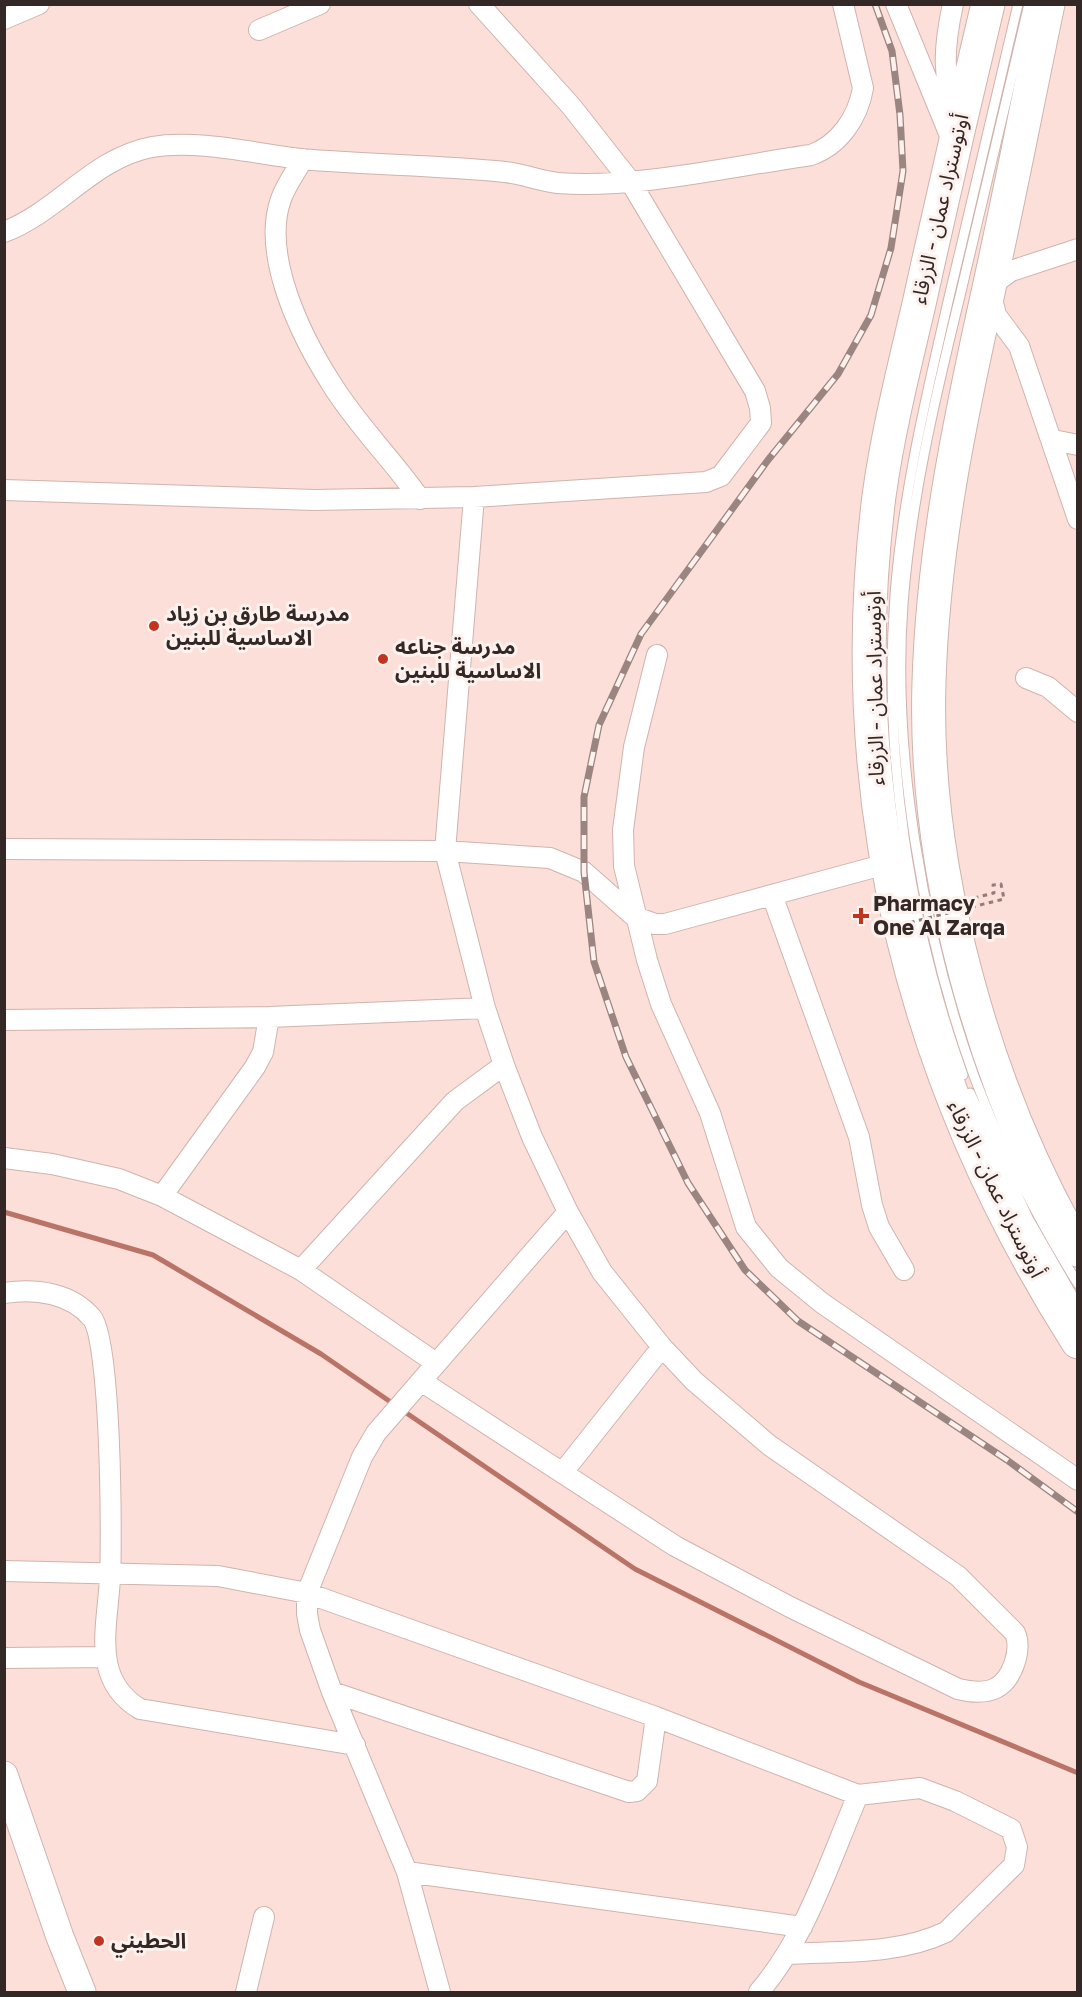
<svg xmlns="http://www.w3.org/2000/svg" width="1082" height="1997" viewBox="0 0 1082 1997" font-family="'Golos Text','Noto Sans Arabic',sans-serif">
	<rect width="100%" height="100%" fill="#fddfd9"/>
	<g fill="none" stroke-linecap="round" stroke-linejoin="round">
		<path stroke="#b97467" stroke-width="5" d="M4,1212L153,1255L321,1354L395,1405
			M402,1410L635,1569L859,1682L1078,1773"/>
		<g stroke="#d0b3ad" stroke-width="11">
			<path id="service" d="M1029,4C1006,102 983,199 960,296C935,398 911,499 903,604C892,753 923,935 974,1076C1001,1148 1038,1219 1078,1284
				M963,1075C909,925 883,753 895,595C903,492 927,393 950,293C973,197 995,101 1018,4
				M970,1093L1028,1218L1078,1305"/>
		</g>
		<g stroke="#d0b3ad" stroke-width="22">
			<path id="minor" d="M896,4L953,143
				M953,4C944,45 941,80 958,119
				M4,19L39,4
				M259,30L320,4
				M303,159C296,171 286,185 281,199C261,255 301,336 331,383C356,424 392,459 420,499
				M4,232C59,211 93,158 152,147C197,139 256,154 301,159C369,165 437,165 505,172C523,174 540,181 558,183C635,189 733,166 811,155C839,145 858,118 863,88L843,4
				M1078,249L1011,271L989,287L996,315L1019,346L1078,519
				M1053,440L1078,445
				M4,490L314,500L474,497L706,482L721,476L761,423L760,408L755,391L630,181L571,106L479,4
				M657,655L634,747L623,830L624,866L647,960L661,1004L710,1113L746,1227L779,1268L822,1303L1078,1480
				M1026,678L1048,687L1078,712
				M4,849L445,851L550,858L584,872L635,917L655,924H665L886,864
				M772,895L859,1137L872,1205L879,1227L904,1270
				M4,1020L269,1017L485,1008
				M4,1158L52,1164L119,1179L162,1196L301,1270L436,1363
				M162,1196L255,1067L263,1052L269,1017
				M301,1270L455,1101L504,1065
				M4,1293C36,1288 71,1293 92,1318C111,1341 112,1538 110,1577C108,1625 90,1679 140,1709L355,1745
				M421,1381L675,1546L790,1607L958,1689C970,1692 984,1694 996,1688C1013,1679 1022,1649 1015,1633L958,1576L769,1445L694,1381L662,1347L602,1272L568,1212L532,1137L504,1065L485,1008L445,851L474,497
				M563,1472L662,1347
				M4,1571L218,1576L307,1593L656,1717L858,1795C829,1862 807,1936 759,1992
				M4,1658L105,1657
				M332,1692L629,1792L637,1791L647,1781L656,1717
				M407,1872L802,1927
				M787,1954C839,1951 898,1955 946,1932L1014,1865L1017,1847L1011,1829L955,1801L920,1788L858,1795
				M246,1992L264,1917
				M440,1992L407,1872L332,1692L310,1630L307,1614V1593L362,1457L376,1433L568,1212"/>
		</g>
		<g stroke="#d0b3ad" stroke-width="29">
			<path id="secondary" d="M4,1775L60,1937L82,1992"/>
		</g>
		<g stroke="#d0b3ad" stroke-width="35">
			<path id="trunk" d="M988,4C964,104 941,204 919,304C904,368 888,431 879,496C841,800 914,1085 1078,1342
				M1048,4C1028,99 1010,194 989,288C960,419 933,548 929,682C923,869 984,1088 1078,1250"/>
		</g>
		<path stroke="#927d79" stroke-width="3" stroke-dasharray="4.5 4.5" stroke-linecap="butt" d="M974,898L994,893L993,885L1001,884L1004,899"/>
		<use href="#service" stroke="#fff" stroke-width="9"/>
		<use href="#minor" stroke="#fff" stroke-width="20"/>
		<use href="#secondary" stroke="#fff" stroke-width="27"/>
		<use href="#trunk" stroke="#fff" stroke-width="33"/>
		<g stroke="#9a8581" stroke-width="7">
			<path id="rail" d="M875,4L892,51L900,115L903,171L891,248L871,315L838,374L768,460L641,634L599,725L584,797V872L594,962L626,1057L688,1183L745,1270L798,1321L1007,1460L1078,1512"/>
		</g>
		<use href="#rail" stroke="#fdf1ee" stroke-width="4.5" stroke-dasharray="14" stroke-linecap="butt"/>
		<path stroke="#927d79" stroke-width="3" stroke-dasharray="4.5 4.5" stroke-linecap="butt" d="M884,929L1004,899"/>
	</g>
	<g fill="#c03420" stroke="#fdf1ee" stroke-width="2">
		<circle cx="154" cy="626" r="6"/>
		<circle cx="383" cy="659" r="6"/>
		<path d="M858 907h6v6h6v6h-6v6h-6v-6h-6v-6h6z"/>
		<circle cx="99" cy="1941" r="6"/>
	</g>
	<g text-anchor="middle" stroke-width="6" stroke-linejoin="round" paint-order="stroke">
		<g font-size="21" fill="#342826" stroke="#fdf1ee">
			<text transform="translate(940 209) rotate(-77)" y="7">أوتوستراد عمان - الزرقاء</text>
			<text transform="translate(875 688) rotate(-91)" y="7">أوتوستراد عمان - الزرقاء</text>
			<text transform="translate(996 1189) rotate(64)" y="7">أوتوستراد عمان - الزرقاء</text>
		</g>
		<g font-size="21" font-weight="bold" fill="#342826" stroke="#fdf1ee" text-anchor="start">
			<text x="166" y="621">مدرسة طارق بن زياد<tspan x="166" dy="24">الاساسية للبنين</tspan></text>
			<text x="395" y="654">مدرسة جناعه<tspan x="395" dy="24">الاساسية للبنين</tspan></text>
			<text x="873" y="911">Pharmacy<tspan x="873" dy="24">One Al Zarqa</tspan></text>
			<text x="111" y="1948">الحطيني</text>
		</g>
	</g>
	<rect width="1082" height="1997" fill="none" stroke="#342826" stroke-width="12"/>
</svg>
